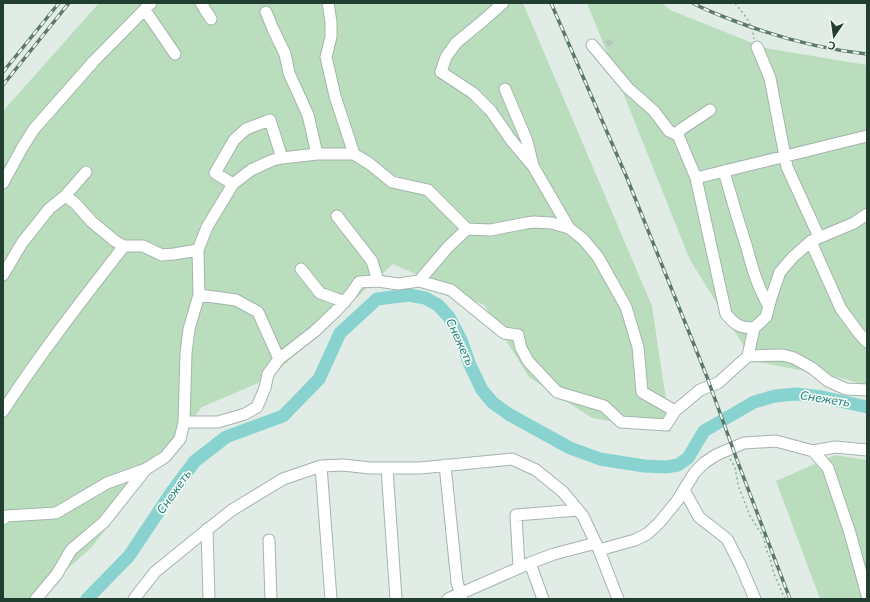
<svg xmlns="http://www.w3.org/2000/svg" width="870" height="602" viewBox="0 0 870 602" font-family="Mulish,sans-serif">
	<rect width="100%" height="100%" fill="#e2ece6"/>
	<path fill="#badebd" d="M99,3H523L652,306L671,432L592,418L529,377L484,305L393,264L270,378L202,407L91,548L33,599H3V111Z
		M587,3H662L670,10L765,48L867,65V385L840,378L753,361L690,260Z
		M835,455L867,460V599H820L776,481Z"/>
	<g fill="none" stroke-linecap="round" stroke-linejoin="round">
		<path stroke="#88d3d0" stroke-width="13" d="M87,599L129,556L171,493L195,461L226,437L283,416L319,379L340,333L377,299L409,295L425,298L438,305L449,317L461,340L470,365L482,390L493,403L510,415L570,448L600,459L644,466L666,467L678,465L688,458L704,431L754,402L775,396L796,394L822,397L867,407"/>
	</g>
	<path fill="#b7c7be" d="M610,39L614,43L609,47L605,42Z"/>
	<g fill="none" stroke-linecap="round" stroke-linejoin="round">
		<g stroke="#a4b4ac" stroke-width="13">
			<path id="minor" d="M201,3L211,19
				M328,3L331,22V37L326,57L335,96L354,154
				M503,3L485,19L456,43L446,57L441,72L473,93L491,111L511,140L533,166
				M145,10L175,54
				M266,12L273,29L285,54L289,73L308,115L317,154
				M592,45L628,88L654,111L669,131L678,135L696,178L726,314C735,325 740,328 754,328L766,317L771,298L780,272L793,257L811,241L854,223L867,214
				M757,47L770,78L787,167L819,237
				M505,89L527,141L533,166L569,228
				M678,135L680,130L710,110
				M724,171C731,197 739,223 747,248C752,268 758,289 769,306
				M696,178L867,136
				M3,183L22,148L34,129L94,61L151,3
				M233,184L215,173L234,140L246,129L270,120L282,158
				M65,196L75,203L92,222L115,241L124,246H143L162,255L174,254L198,250
				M337,216L372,261L378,281
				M811,241L815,251L841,309L858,332L867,342
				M301,269L320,293L345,302
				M3,275L22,243L49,209L65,196L86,172
				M419,281L451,290L504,333L518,335L521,348L528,361L557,392L604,406L621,422L666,425L675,411L700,390L718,383L748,356L754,328
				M199,295L236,300L258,312L279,359
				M748,356L783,355L794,358L812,368L828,381L846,389L867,390
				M3,411C40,354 82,300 124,246
				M184,422H218L245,414L257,407L265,388L268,374L279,359L315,331L336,311L351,294L359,282L378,281L398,284L419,281L448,247L467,229
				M813,451L828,468L850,533L867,595
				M445,465L457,582L462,599
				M321,466L331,599
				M387,468L396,599
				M684,490L699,517L727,539L740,564L755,599
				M3,519L6,516L56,513L107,483L146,469
				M207,529L209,599
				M269,540L271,599
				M599,550L635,540L647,534L659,523L677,501L695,472L704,463L716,455L744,443L776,441L813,451L835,447L867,450
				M530,563L543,599
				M519,568L516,515L578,510
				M36,599L57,574L71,550L104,522L146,469L165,457L180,439L184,422L186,353L189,329L199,295L198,250L207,227L233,184L251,170L273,160L282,158L317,154H354L370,164L392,182L428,190L467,229L491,230L526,223L534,222L552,223L569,228L583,239L598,257L626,307L638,347L642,392L675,411
				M134,599L155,572L198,537L232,510L283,479L321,466L343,465L370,468H420L512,459L536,470L563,492L583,516L599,550L618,599
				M448,599L530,563L554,554L596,543"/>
		</g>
		<path stroke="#81b199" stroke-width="1.5" stroke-dasharray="2 3" stroke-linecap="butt" d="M735,3C745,16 752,22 754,39
			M730,459L735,467L738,485L750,516L764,538L766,549L770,558L774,574L785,599"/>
		<use href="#minor" stroke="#fff" stroke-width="11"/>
		<g stroke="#5c796c" stroke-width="3.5">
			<path id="rail" d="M551,3L627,178L707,377L737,460L790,599
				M693,3C705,10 719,15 732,20C776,37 821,49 867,54
				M3,72L59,3
				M3,85L69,3"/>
		</g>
		<use href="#rail" stroke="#f2f9f4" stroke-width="2" stroke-dasharray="6" stroke-linecap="butt"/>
	</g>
	<g text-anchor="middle" stroke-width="3.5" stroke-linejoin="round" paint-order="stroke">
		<g font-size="12" font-style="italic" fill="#1a7b79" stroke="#f2f9f4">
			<text transform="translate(460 342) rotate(65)" y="4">Снежеть</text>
			<text transform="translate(825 399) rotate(9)" y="4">Снежеть</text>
			<text transform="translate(174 492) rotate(-55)" y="4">Снежеть</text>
		</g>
	</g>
	<rect width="870" height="602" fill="none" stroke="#213e31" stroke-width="8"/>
	<g transform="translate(834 36) rotate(193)" stroke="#f2f9f4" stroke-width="3" paint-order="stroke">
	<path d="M0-3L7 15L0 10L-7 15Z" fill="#213e31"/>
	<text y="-6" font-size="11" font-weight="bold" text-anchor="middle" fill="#213e31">С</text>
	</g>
</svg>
